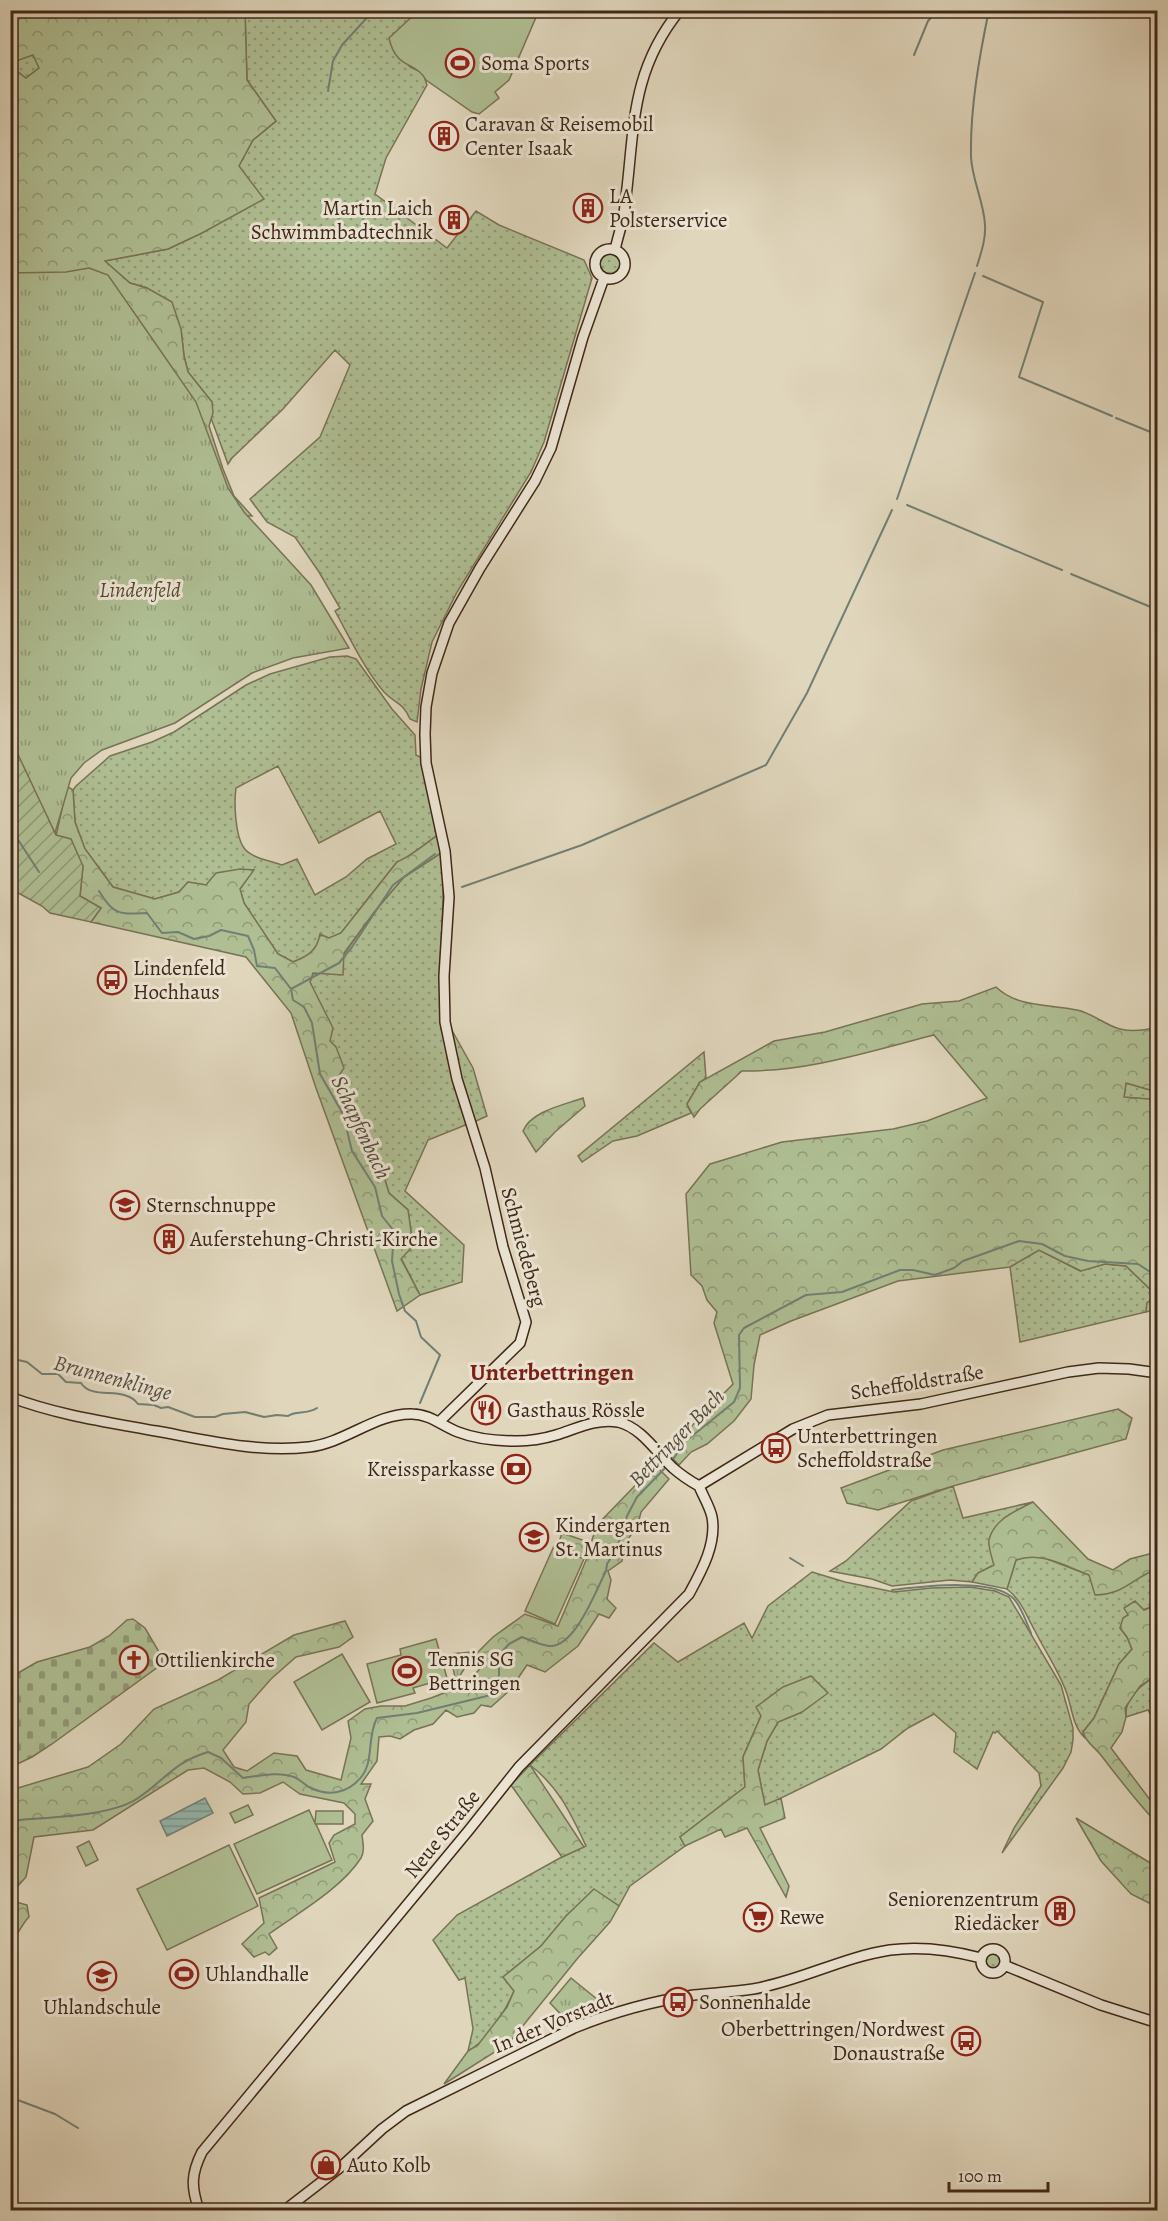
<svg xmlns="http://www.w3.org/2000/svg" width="1168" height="2221" viewBox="0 0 1168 2221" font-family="Alegreya,serif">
	<defs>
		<pattern id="grass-dots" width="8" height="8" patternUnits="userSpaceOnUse" patternTransform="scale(1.5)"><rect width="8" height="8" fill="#afbe93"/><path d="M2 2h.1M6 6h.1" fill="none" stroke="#909a77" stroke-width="1.8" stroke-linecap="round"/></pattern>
		<pattern id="forest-crowns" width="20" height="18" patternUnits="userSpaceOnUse" patternTransform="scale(1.5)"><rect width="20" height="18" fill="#afbe93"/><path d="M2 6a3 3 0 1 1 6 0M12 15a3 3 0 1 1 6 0" fill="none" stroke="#909a77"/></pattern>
		<pattern id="cemetery-stones" width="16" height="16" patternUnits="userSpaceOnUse" patternTransform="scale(1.5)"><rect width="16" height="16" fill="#afbe93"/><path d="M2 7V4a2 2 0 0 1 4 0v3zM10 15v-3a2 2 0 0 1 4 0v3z" fill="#909a77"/></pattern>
		<pattern id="park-tufts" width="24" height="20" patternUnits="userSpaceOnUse" patternTransform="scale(1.5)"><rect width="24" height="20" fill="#afbe93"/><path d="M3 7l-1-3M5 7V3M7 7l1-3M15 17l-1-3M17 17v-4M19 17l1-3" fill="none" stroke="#909a77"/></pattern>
		<pattern id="garden-furrows" width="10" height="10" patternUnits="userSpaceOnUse" patternTransform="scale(1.5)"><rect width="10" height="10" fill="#afbe93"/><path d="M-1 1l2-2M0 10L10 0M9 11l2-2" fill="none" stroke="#909a77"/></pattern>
		<pattern id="water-rules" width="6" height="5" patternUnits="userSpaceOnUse" patternTransform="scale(1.5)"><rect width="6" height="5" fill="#94b9b1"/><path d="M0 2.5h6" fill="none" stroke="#7a968f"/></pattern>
	</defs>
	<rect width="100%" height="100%" fill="#e0d6bc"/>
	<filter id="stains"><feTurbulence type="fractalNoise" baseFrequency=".00333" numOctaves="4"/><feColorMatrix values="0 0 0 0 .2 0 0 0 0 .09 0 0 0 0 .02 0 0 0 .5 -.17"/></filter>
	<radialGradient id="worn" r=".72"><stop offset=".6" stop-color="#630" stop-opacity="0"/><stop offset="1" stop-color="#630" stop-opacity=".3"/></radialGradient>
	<path fill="url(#grass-dots)" stroke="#787356" stroke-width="1.5" fill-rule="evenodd" d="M245,11H418L390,39L410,67L423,73L427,85L386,158L375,194L447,248L476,211L499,225L584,260L592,278L544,442L531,472L457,592L432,642L421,689L417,722L410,719C402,701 396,705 384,692C364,669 350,638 335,611L340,608L319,572L295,537L267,522L250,499L320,437L350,365L335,350L283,409L232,458L228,464L211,418L212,402L188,372L184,356L181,329L147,288L130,283L104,261L168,249L202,233L253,140L276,121L247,80Z
		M34,54L39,68L26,78L11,67L12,62Z
		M600 264a10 10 0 1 1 20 0a10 10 0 1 1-20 0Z
		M347,656L356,659L392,709L415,735L416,755L422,758L438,835C424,844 411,857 397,862L341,933L318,944L308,956L293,962L278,954L244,903L240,889L253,870L206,885L188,882L179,892L155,899L113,887L85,849L80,836L75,822L73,790L76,786L110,756L152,742L174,732L246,685L270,674L330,657ZM278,766L319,843L380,811L396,844L367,859L346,877L315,895L297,859L282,865C271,861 251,858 244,848C235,836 234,802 236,788Z
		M441,853C447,904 438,948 440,997C442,1038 458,1084 468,1124L428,1140L405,1191L464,1245L462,1282L420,1295L401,1258L413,1246L408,1210L389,1193L378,1157L338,1077L330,1041L310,982L313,973L344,954L375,911L404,877Z
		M449,1025L473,1068L487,1116L474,1122L454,1053Z
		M704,1052L706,1078L700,1082L687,1104L691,1113L637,1136L613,1141L582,1162L578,1156Z
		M1126,1083L1157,1092V1106L1149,1099L1124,1098Z
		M1039,1250L1080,1271L1105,1264L1126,1266L1154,1293L1151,1300L1147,1303L1146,1312L1020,1342L1010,1267Z
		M953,1486L963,1518L1033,1502L1004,1518L989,1542L994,1565L978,1573L972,1582L950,1580L892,1586L872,1579L830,1571L846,1561L911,1501Z
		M1027,1556L1042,1557L1089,1575L1157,1569V1605L1128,1615L1120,1628L1127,1637L1132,1649L1119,1664L1094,1718L1083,1732L1084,1737C1073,1726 1072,1709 1067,1694C1059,1671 1046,1653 1035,1631C1026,1615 1022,1601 1007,1589L1016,1560Z
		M812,1572L845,1582L894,1592L931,1588L970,1587L995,1591L1009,1597L1061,1685L1073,1728V1740L1071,1752L1063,1768L1002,1853L1014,1828L1041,1786L1039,1773L997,1731L995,1733L993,1732L977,1769L954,1752L956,1733L934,1714L908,1728L881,1749L765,1806L758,1770L767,1741L778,1722L802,1712L761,1716L743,1757L745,1787L680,1837L685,1846L630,1886L619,1906L594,1890L566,1916L541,1946L503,1977L514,1991C504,2013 489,2040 468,2051L473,2029L465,1978L459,1980L433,1940L457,1915L560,1858L586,1846C571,1814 559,1787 530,1765L654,1643L678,1662L744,1623L752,1638L768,1606Z
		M1157,1675V1725L1148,1710L1126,1717C1124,1697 1142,1685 1157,1675Z
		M983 1962a9 9 0 1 1 18 0a9 9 0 1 1-18 0Z"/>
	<path fill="url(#forest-crowns)" stroke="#787356" stroke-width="1.5" fill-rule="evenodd" d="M11,11H245L247,80L276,121L253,140L239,166L264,199L202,233L168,249L105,261L130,283L147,288L172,302L181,329L184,356L188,372L212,402L213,413L209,426L223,469L234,496L252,516L230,515L11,580ZM33,55L39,68L26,78L11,67L13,62Z
		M67,786L73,790L75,822L85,849L113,887L155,899L179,892L188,882L206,885L216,873L240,869L254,870L240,889L244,903L278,954L293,962C308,956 317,951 320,934L329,938L341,933L397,862C410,857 425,844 438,835L441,853L404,877L375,911L344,953L343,975L313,973L310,982L333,1028L330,1041L336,1047L344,1068L338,1077L378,1157L389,1193L408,1210L413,1246L401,1259L420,1295L397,1311L316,1088L291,1013L246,957L91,922L101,908L80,896L83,866L56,836Z
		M996,987C1018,1008 1049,1004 1077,1010C1092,1013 1105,1025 1120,1029C1132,1032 1146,1030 1157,1027V1092L1126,1083L1124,1097L1149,1099L1157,1106V1309L1146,1312L1147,1303L1151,1300L1154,1293L1126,1266L1105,1264L1081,1271L1039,1250L1010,1267L898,1281L791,1321L760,1335L754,1365L751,1399L734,1421L707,1444L691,1452L679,1465L666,1452L733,1384L714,1323L717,1312L707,1300L702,1286L691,1275L686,1194L710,1164L720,1161L782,1142L893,1129L927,1121L987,1098L934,1035C871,1051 807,1072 742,1071L700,1109L694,1117L687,1104L700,1082L774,1041L825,1032L922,1004L959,1001Z
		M583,1098L585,1106L555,1132L536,1152L523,1131C531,1111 564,1105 583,1098Z
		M1118,1409L1132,1418L1126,1439L953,1486L878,1510L847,1503L841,1488L943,1450Z
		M655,1465L669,1479L641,1512L637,1528L626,1541L622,1561L608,1571L611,1580L607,1599L616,1608L609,1618L599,1614L578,1646L545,1672L527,1665L510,1690L491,1707L481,1705L474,1713L457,1717L446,1710L433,1724L414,1730L400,1739L390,1736L379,1737L377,1761L361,1784H371L365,1799L373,1821L362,1835C363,1843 365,1851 361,1858C342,1888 298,1913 269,1934L277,1948L269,1955L265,1952L254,1957L242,1944L264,1923L259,1898L335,1862L329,1843L334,1835L355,1824V1814L344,1803L300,1794L283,1782L260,1793L243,1794L230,1782L204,1768L188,1770L93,1830L34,1837L26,1877L17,1887L16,1902L27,1905L29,1917C21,1925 19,1934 11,1941V1790L88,1767L121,1744L154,1709L218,1680L294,1635L345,1621L353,1637L339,1647L296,1657L271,1679L249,1704L246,1722L223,1750L234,1767L247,1771L274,1753L297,1756L306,1770L341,1780L351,1738L348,1721L365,1709L381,1706H405L431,1698L462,1686L479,1670L477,1653L493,1637L525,1614L558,1626L587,1558L558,1545L562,1533L591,1543L597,1525Z
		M1033,1502L1088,1559L1113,1570L1130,1559L1157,1552V1569C1132,1578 1126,1594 1095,1595L1089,1575C1065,1566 1041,1551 1016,1560L1007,1589L972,1582L978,1573L994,1565C992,1558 988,1547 989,1540C994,1519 1016,1511 1033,1502Z
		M1135,1601L1144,1610L1157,1605V1675L1140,1686L1125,1708L1126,1717L1122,1732L1111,1748L1157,1809V1821H1155C1135,1800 1118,1777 1100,1754C1094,1747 1085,1741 1083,1732L1094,1718L1119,1664L1132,1649L1127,1637L1120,1628L1123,1618L1128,1615L1124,1608Z
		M811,1676L828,1693L802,1712L778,1722L767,1741L758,1770L765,1805L781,1798L785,1818L760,1828L789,1886L786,1897L747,1828L725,1837L721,1829L685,1846L680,1837L745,1787L743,1757L761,1716L756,1707L783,1687Z
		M530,1765L584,1847L562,1857L511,1785Z
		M1076,1818L1157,1867V1907L1131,1894L1101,1861Z
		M594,1889L619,1906L610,1922L577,1959L509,2043L444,2084L468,2051L478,2045L507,2007L514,1991L503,1977L541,1946L566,1916Z"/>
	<path fill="url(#cemetery-stones)" stroke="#787356" stroke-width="1.5" d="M133,1619L145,1628L162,1657V1664L52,1744L32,1757L11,1767V1677L37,1662L90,1647L109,1636L127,1620Z"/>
	<path fill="url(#park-tufts)" stroke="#787356" stroke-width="1.5" d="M89,268L108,275L151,337L196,402L228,488L244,512L311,585L349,648L293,658L252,673L175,723L102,750L84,763L71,778L55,833L11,745L10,273L66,272Z
		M471,1652L466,1666L456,1682L450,1654Z
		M571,1978L614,2013L574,2028L550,2003Z"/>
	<path fill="url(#garden-furrows)" stroke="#787356" stroke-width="1.5" d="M11,742L13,744L56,835L71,839L83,866L80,896L101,908L91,922L50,913L42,906L11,889Z"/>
	<path fill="#afbe93" stroke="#787356" stroke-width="1.5" d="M528,10L537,15L509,80L495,92L499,98L479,114L472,112L426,80C416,61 396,70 389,38L418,11Z
		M554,1546L584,1559L555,1624L525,1611Z
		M436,1639L447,1678L413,1688L415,1693L377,1703L367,1664L401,1655L400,1649Z
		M342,1654L370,1702L322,1730L294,1682Z
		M248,1805L253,1815L235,1823L230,1813Z
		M309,1810L315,1823L316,1811H343V1824H316L332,1860L257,1894L234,1844Z
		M89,1841L98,1860L86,1866L77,1847Z
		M229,1845L258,1906L167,1950L137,1889Z"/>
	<path fill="url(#water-rules)" stroke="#727f74" stroke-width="1.5" d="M205,1798L213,1813L167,1836L160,1821Z"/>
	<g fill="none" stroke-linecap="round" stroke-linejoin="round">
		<path stroke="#727f74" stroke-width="2" d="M914,55L928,21L938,10
			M328,91L333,61L342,45L374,10
			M977,266C981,253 986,239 985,225C984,202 972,180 971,157C970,109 979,58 989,10
			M983,276L1043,302L1019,377L1112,416
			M1116,418L1158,435
			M897,499L975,273
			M907,505L1062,570
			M1071,574L1158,610
			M10,830L13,832L39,872
			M462,887L582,845L766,765L807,693L892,510
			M99,891C114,916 119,914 147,913L162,933L178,932L194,939L209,936L221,930L248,936L254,950L257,966L275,968L291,989L293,1000L304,1007L312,1023L320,1074L343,1114L352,1151L375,1187L382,1216L394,1231L392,1261L399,1294L405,1311L416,1321L421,1337L440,1355L420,1403
			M291,989L339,963L352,947L393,885L435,854
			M10,1356L18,1360L27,1362L42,1374H58L66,1382L81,1383C92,1401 125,1385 138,1404L154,1405L161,1408L168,1407L195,1417H215L223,1414L245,1412L264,1417L277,1415L288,1416C295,1410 307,1415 317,1408
			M671,1462L686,1441L734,1402L740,1388L739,1335L744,1328L806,1295L842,1292L900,1270H913L935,1275L954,1268L963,1261L1019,1241L1042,1244L1065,1256L1088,1261L1138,1264L1158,1277
			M790,1558L803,1566
			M892,1590C919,1587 995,1577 1014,1599C1022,1608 1026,1622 1031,1633
			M10,1853L12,1827L19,1820C51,1817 113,1816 138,1798C165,1780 174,1762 208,1752L221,1758L243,1778C259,1776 278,1771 294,1777C299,1779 304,1784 309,1787C328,1797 348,1794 362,1776C374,1760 367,1736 377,1718L417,1713L491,1695L497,1692L499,1683V1655L509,1644L522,1637C530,1640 540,1645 549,1646C575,1648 596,1590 606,1571L607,1564L617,1548L627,1516L637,1497L667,1466
			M10,2089L15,2099L55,2114L78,2128"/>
		<g stroke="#402818" stroke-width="12">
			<path id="secondary" d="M595 264a15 15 0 1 1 30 0a15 15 0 1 1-30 0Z
				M615,250C618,235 624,220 625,205C635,130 629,73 680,10
				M10,1397C57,1415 107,1422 156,1431C206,1440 258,1453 309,1447C345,1443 376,1413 412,1414C430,1414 442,1426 458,1432C476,1439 497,1441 516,1441C529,1441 543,1439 556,1435C576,1429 596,1418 618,1422C641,1427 657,1453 673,1468C681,1475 690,1481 699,1486
				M439,1422L520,1343L526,1322L503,1247L485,1168L457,1079L445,1022L444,976L449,897L445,851L426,763L425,734L426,707L432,673L449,623L480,568L535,481L551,448L583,337L604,278
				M699,1486L793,1429L828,1415L921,1404L1068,1372L1099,1368L1129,1369L1158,1373
				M981 1961a12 12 0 1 1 24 0a12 12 0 1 1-24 0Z
				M1004,1965L1101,2005L1158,2023
				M199,2210C191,2187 191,2174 202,2152L469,1830L519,1767L689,1594C701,1572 717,1544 712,1517C710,1507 703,1496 699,1486
				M285,2210L342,2166L382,2129L406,2111L574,2028C613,2012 653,2001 694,1995C713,1993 733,1992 753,1989C800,1981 843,1957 890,1950C920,1946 951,1950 981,1958"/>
		</g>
		<use href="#secondary" stroke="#ebe4d3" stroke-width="9"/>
	</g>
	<defs>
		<g id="stadium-ring" transform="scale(1.5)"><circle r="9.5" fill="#ebe4d3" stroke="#8f2418" stroke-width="1.5"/><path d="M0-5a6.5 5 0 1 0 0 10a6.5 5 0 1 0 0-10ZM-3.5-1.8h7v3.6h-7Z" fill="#8f2418"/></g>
		<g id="building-ring" transform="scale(1.5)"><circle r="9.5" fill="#ebe4d3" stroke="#8f2418" stroke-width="1.5"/><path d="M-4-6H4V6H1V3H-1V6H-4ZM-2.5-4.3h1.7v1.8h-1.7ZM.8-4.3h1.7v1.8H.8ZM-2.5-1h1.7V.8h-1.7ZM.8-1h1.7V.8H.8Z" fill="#8f2418"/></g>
		<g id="bus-ring" transform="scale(1.5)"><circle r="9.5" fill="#ebe4d3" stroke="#8f2418" stroke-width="1.5"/><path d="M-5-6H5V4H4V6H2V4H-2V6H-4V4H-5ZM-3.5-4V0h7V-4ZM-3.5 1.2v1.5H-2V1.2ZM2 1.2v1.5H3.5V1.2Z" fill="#8f2418"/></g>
		<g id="school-ring" transform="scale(1.5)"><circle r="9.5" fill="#ebe4d3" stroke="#8f2418" stroke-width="1.5"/><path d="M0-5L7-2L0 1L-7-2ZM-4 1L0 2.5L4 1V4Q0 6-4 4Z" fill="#8f2418"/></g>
		<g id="restaurant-ring" transform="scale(1.5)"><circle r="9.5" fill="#ebe4d3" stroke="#8f2418" stroke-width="1.5"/><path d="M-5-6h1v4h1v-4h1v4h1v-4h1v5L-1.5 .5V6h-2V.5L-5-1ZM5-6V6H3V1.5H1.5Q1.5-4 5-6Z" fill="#8f2418"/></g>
		<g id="bank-ring" transform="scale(1.5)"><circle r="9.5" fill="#ebe4d3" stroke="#8f2418" stroke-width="1.5"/><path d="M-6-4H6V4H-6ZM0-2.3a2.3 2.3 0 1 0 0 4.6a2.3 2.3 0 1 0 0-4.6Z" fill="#8f2418"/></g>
		<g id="church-ring" transform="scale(1.5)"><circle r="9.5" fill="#ebe4d3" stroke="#8f2418" stroke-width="1.5"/><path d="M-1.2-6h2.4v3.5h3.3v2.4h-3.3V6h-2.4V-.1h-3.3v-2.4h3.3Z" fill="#8f2418"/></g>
		<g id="supermarket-ring" transform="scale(1.5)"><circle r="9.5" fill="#ebe4d3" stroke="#8f2418" stroke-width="1.5"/><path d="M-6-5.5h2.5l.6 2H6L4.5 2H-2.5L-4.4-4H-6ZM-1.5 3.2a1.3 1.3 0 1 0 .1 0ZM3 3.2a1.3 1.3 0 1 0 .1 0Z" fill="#8f2418"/></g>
		<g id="shop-ring" transform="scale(1.5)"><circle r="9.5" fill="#ebe4d3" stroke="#8f2418" stroke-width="1.5"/><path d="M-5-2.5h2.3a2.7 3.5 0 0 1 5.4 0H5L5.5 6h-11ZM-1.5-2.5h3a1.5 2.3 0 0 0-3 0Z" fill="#8f2418"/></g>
	</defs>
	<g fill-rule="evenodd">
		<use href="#stadium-ring" x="460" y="63"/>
		<use href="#building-ring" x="444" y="136"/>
		<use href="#building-ring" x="588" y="208"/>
		<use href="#building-ring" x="454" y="220"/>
		<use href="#bus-ring" x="112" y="980"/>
		<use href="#school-ring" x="125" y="1205"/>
		<use href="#building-ring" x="169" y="1239"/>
		<use href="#restaurant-ring" x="486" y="1410"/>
		<use href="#bus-ring" x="776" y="1448"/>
		<use href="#bank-ring" x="516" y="1469"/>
		<use href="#school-ring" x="534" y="1537"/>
		<use href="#church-ring" x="134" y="1660"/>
		<use href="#stadium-ring" x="407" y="1671"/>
		<use href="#building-ring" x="1060" y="1911"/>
		<use href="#supermarket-ring" x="758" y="1917"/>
		<use href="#stadium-ring" x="184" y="1974"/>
		<use href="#school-ring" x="102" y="1976"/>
		<use href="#bus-ring" x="678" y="2002"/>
		<use href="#bus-ring" x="966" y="2041"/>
		<use href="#shop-ring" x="326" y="2165"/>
	</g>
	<g text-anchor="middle" stroke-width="6" stroke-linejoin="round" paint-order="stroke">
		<g font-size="21" fill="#402818" stroke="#ebe4d3" text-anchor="start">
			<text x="481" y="70">Soma Sports</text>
			<text x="465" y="131">Caravan &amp; Reisemobil<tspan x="465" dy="24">Center Isaak</tspan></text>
			<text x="609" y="203">LA<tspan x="609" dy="24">Polsterservice</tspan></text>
			<text x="433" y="215" text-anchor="end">Martin Laich<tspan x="433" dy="24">Schwimmbadtechnik</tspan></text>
			<text x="133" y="975">Lindenfeld<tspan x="133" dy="24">Hochhaus</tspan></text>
			<text x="146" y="1212">Sternschnuppe</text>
			<text x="190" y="1246">Auferstehung-Christi-Kirche</text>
			<text x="507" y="1417">Gasthaus Rössle</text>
			<text x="797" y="1443">Unterbettringen<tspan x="797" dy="24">Scheffoldstraße</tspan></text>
			<text x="495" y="1476" text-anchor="end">Kreissparkasse</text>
			<text x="555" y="1532">Kindergarten<tspan x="555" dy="24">St. Martinus</tspan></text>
			<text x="428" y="1666">Tennis SG<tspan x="428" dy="24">Bettringen</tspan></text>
			<text x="155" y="1667">Ottilienkirche</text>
			<text x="1039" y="1906" text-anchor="end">Seniorenzentrum<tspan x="1039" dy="24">Riedäcker</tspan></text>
			<text x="779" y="1924">Rewe</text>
			<text x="205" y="1981">Uhlandhalle</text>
			<text x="699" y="2009">Sonnenhalde</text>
			<text x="102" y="2014" text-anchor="middle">Uhlandschule</text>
			<text x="945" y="2036" text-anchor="end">Oberbettringen/Nordwest<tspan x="945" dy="24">Donaustraße</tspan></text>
			<text x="347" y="2172">Auto Kolb</text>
		</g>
		<g font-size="21" font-style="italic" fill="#564631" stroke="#ebe4d3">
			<text x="140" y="597">Lindenfeld</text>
		</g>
		<g font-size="21" fill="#402818" stroke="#ebe4d3">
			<text transform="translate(524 1247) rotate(75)" y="7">Schmiedeberg</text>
			<text transform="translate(917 1382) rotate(-9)" y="7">Scheffoldstraße</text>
			<text transform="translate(442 1834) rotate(-51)" y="7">Neue Straße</text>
			<text transform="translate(553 2022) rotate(-23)" y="7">In der Vorstadt</text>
		</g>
		<g font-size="22" font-style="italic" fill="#554c3e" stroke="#ebe4d3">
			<text transform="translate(362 1127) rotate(65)" y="8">Schapfenbach</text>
			<text transform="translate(113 1377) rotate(15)" y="8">Brunnenklinge</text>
			<text transform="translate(676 1437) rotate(-46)" y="8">Bettringer Bach</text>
		</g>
		<g font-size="24" font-weight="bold" fill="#7a1f14" stroke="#ebe4d3">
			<text x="552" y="1380">Unterbettringen</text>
		</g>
	</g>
	<rect width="1168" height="2221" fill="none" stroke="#e0d6bc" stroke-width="36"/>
	<rect x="12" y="12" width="1144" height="2197" fill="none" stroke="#402818" stroke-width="3"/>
	<rect x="18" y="18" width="1132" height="2185" fill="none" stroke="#402818" stroke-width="1.5"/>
	<path d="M949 2182v9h99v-9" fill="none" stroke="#402818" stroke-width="3"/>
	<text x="958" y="2182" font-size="18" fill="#402818" stroke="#ebe4d3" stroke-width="4.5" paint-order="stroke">100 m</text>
	<rect width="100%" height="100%" filter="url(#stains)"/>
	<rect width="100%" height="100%" fill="url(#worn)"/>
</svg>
